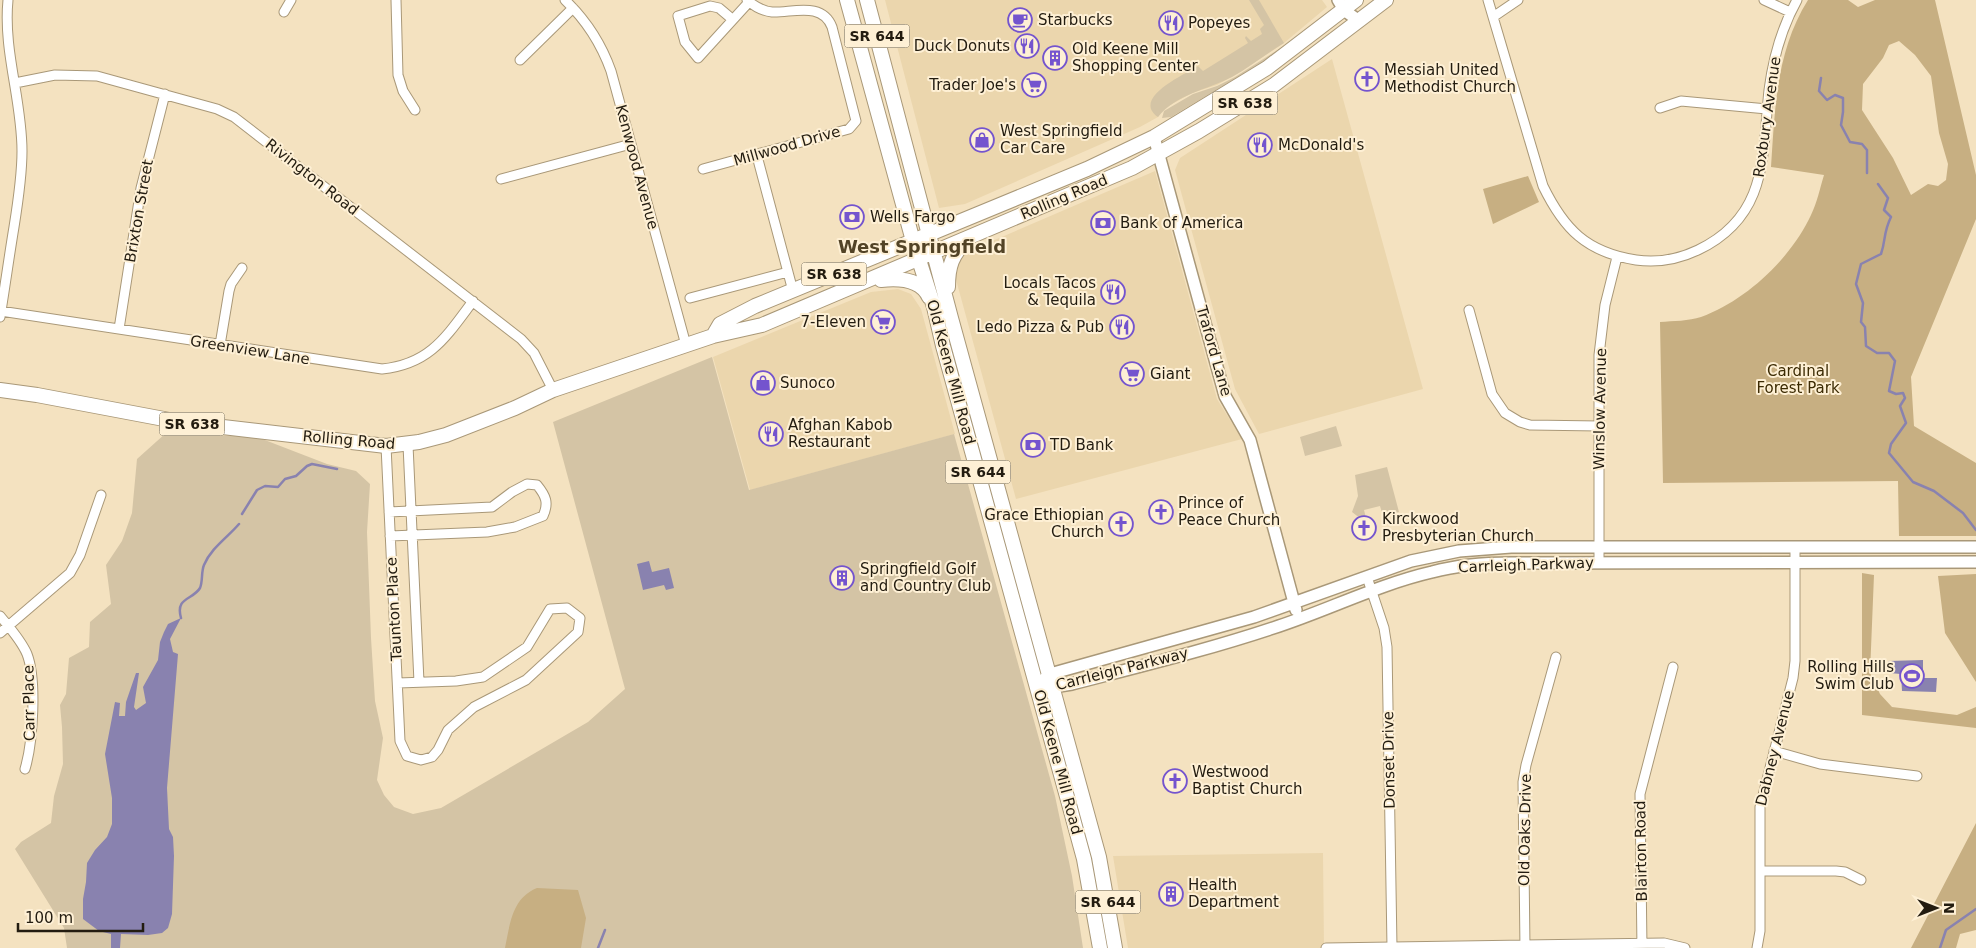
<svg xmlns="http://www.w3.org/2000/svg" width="1976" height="948" viewBox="0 0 1976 948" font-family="'DejaVu Sans',sans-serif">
	<rect width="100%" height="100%" fill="#f4e2c0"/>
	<path fill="#ebd6ad" d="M885,0H1322L1327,7L1284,43L1235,75L1217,85L1192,93L1163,109L1158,117L1140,127L965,204L939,208Z
		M1332,59L1423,389L1259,434L1235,389L1175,170L1180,158Z
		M1155,171L1217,399L1242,439L1016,499L955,276L959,261L969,251Z
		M898,289L911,294L921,309L955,434L750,490L713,357L871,292Z
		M1323,853L1324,948H1128L1113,856Z"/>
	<path fill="#d4c4a5" d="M1249,0H1259L1284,43C1266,54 1250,67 1232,77C1207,90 1176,94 1158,117C1131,98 1184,75 1198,66L1203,71L1248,43L1245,38L1246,36L1251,41L1262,34L1260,29L1264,25Z
		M1282,47H1283L1274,55L1171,117L1162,118L1164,111L1193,94L1217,86L1235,77Z
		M712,357L749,490L954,434L1055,796L1072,876L1083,948H67L64,928L15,849L21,842L51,823L54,796L63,764L62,727L60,705L66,694L69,658L89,647L90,622L111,604L106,565L122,541L132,513L137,459L166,433L257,437L327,464L356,471L370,484L367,532L371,638L375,701L383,738L377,780L384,795L394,807L413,814L441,808L588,722L625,689L553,422Z
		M1336,426L1342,446L1305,456L1300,437Z
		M1387,467L1399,512L1383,516L1380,506L1364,510L1366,518L1361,519L1352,512L1358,496L1355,475Z"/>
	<path fill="#c7af82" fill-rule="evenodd" d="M1808,0H1848L1858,7L1875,0H1935L1976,175V219L1911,377L1914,426L1976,463V536H1899L1898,481L1663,483L1660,322C1673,321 1689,321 1701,317C1747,300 1791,258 1811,215C1817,203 1820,188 1824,175L1771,167C1775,109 1776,51 1808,0ZM1899,41L1915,55L1931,76L1939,133L1948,164L1946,180L1938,186L1928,184L1911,195L1893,158L1862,110L1863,84L1883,58L1889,45Z
		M1528,176L1539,202L1493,224L1483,189Z
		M1862,573L1874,575L1870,673L1880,694L1892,707L1957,715L1976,707V728L1862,715Z
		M1976,574V682L1945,633L1938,576Z
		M1976,823V930L1960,934L1956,948H1911Z
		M537,888L578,890L586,918L581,948H505C510,924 512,898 537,888Z"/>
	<path fill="#8982af" d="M649,561L652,572L669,568L674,588L666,590L664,585L643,590L637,564Z
		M181,618L170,639L173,652L178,654L167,788L169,829L173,837L174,856L172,914L168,928L162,933L148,935L121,934L120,948H111V934L99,931L83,919V899L86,882L87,863L95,850L107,837L112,824V798L105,754L115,702L120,703L119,716H125L126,702L136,673H139L134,707L136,710L146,703L143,687L158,660L160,642L164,632L168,624Z
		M1923,660V678H1937L1936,692L1902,691L1901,674L1889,673L1888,661Z"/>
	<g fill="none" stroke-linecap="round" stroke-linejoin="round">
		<path stroke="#8982af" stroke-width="2.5" d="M1821,78L1819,91L1827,100L1835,95L1843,98V112L1841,125L1850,142L1862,144L1867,150V173
			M1878,184L1888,198L1884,210L1891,217C1883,233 1886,240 1881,254L1861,264L1856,284L1863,303L1861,322L1865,327L1866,346L1877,353H1889L1895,361L1889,391L1896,394L1903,393L1905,398L1900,406L1906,423L1891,444L1889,453L1913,482L1934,491L1963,513L1976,530
			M242,514L257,490L265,486L278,487L285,479L296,476L307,466L312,464L337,469
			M181,618C175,597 193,600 200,588C203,581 201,572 204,565C211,548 228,537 239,524
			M598,948L605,930
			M1940,948L1946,930L1976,909"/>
		<g stroke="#a99878" stroke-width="11">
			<path id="minor" d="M396,0L398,75L403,91L415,110
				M565,0C587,21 601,43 611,71L686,345
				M1488,0L1543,186C1564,229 1586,252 1636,260C1657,263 1679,259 1698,250C1769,216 1762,155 1769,90C1773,59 1782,27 1797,0
				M1764,0L1790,12
				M284,12L291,0
				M1493,17L1518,0
				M732,19L719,8L710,6L678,16L685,42L698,58L749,2
				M520,60L573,8
				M15,83L55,75L97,76L217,109L234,117L521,339L534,353L553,390
				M1660,108L1681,101L1767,109
				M757,156L793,291
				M703,169L849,129L856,121L832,27C822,1 792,13 772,12C763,11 754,6 747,0
				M501,179L631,144
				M690,298L788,272
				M1469,310L1492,394L1505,413L1520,422L1530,425L1599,426
				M0,311L382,369C430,364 446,337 473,301
				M0,317C5,287 9,257 14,227C18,202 22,176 22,151C22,100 3,51 8,0
				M119,329L141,188L165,94
				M220,345L229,291L231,284L242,268
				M408,445L419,682
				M386,446L400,741L407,756L421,760L432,757L438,750L448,730L474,707L526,680L578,632L580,618L567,608L550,609L527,647L483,677L456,681L398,683
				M389,512L492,507L512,492L527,484L537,485C546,496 549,503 543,516L515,527L487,532L390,536
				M1599,563V355L1605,305L1617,257
				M1367,577L1384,628L1387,647L1392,947
				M0,616C10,628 21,640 27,654C37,680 33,742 25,769
				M0,633L70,573L80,555L101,495
				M1774,751L1820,764L1917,776
				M1760,871H1836L1845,872L1861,880
				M1326,948L1664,943L1685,948
				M1525,948L1523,782L1526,765L1556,657
				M1642,948L1640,794L1673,667
				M1757,948L1760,931V807L1793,678L1795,661V547"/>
		</g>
		<g stroke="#a99878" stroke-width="14">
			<path id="tertiary" d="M1338,0L1344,10L1359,21
				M1154,137L1225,396L1250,440L1296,610
				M1037,685L1050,674L1254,617L1411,561L1459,551L1511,547H1976
				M1046,686L1053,687L1072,684C1141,666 1211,649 1279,626C1330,609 1380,584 1432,572C1458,565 1484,563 1511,563L1976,562"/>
		</g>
		<g stroke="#a99878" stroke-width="16">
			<path id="primary" d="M847,0L913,241L934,307L943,346L1069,804L1084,859L1100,948
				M867,0L951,318L1099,857L1115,948
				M881,280C899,278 921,279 929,297
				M948,287C948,266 952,255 967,240
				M713,336L720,324L755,306L1087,169L1154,137L1267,68L1356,0
				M0,390L37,395L180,422L386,446L419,442L446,435L515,408L553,390L713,336L762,325L1132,168L1199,131L1274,85L1386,0"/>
		</g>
		<use href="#minor" stroke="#fff" stroke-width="9"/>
		<use href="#tertiary" stroke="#fff" stroke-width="11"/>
		<use href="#primary" stroke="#fff" stroke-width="14"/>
	</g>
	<defs>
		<g id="cafe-ring" transform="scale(1.25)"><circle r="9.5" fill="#fef0d5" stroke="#7454ce" stroke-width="1.5"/><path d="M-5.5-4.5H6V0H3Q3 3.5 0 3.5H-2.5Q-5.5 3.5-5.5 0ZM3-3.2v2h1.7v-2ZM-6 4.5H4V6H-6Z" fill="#7454ce"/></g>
		<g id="restaurant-ring" transform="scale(1.25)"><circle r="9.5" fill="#fef0d5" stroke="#7454ce" stroke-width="1.5"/><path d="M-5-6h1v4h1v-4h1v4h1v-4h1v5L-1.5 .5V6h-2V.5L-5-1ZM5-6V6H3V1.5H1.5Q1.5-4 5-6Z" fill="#7454ce"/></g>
		<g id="building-ring" transform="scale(1.25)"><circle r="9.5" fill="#fef0d5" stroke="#7454ce" stroke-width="1.5"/><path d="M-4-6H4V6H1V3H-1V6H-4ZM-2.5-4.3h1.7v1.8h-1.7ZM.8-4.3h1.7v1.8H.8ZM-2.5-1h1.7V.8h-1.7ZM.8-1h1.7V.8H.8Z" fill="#7454ce"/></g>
		<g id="church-ring" transform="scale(1.25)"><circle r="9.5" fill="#fef0d5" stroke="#7454ce" stroke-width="1.5"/><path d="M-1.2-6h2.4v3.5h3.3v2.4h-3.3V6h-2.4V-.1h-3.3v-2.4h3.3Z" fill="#7454ce"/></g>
		<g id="supermarket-ring" transform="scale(1.25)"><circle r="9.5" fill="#fef0d5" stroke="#7454ce" stroke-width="1.5"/><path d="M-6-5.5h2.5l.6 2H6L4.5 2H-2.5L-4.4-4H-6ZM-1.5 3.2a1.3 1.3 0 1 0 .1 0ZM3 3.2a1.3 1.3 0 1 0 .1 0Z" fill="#7454ce"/></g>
		<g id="shop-ring" transform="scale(1.25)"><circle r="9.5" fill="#fef0d5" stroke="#7454ce" stroke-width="1.5"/><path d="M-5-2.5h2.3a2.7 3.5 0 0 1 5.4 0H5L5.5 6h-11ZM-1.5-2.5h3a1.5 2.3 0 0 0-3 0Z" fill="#7454ce"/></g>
		<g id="bank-ring" transform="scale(1.25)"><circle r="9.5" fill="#fef0d5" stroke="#7454ce" stroke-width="1.5"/><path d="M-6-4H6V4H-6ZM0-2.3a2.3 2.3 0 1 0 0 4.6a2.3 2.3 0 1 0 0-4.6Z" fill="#7454ce"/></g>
		<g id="stadium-ring" transform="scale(1.25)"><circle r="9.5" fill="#fef0d5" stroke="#7454ce" stroke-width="1.5"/><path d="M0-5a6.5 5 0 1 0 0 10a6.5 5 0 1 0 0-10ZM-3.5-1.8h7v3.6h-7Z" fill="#7454ce"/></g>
	</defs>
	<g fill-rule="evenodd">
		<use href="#cafe-ring" x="1020" y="20"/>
		<use href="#restaurant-ring" x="1171" y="23"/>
		<use href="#restaurant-ring" x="1027" y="46"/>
		<use href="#building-ring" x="1055" y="58"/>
		<use href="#church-ring" x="1367" y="79"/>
		<use href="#supermarket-ring" x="1034" y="85"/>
		<use href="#shop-ring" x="982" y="140"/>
		<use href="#restaurant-ring" x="1260" y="145"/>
		<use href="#bank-ring" x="852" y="217"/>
		<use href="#bank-ring" x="1103" y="223"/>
		<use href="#restaurant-ring" x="1113" y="292"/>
		<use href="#supermarket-ring" x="883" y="322"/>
		<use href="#restaurant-ring" x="1122" y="327"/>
		<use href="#supermarket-ring" x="1132" y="374"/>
		<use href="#shop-ring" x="763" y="383"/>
		<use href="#restaurant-ring" x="771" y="434"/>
		<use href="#bank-ring" x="1033" y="445"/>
		<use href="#church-ring" x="1161" y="512"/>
		<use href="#church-ring" x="1121" y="524"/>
		<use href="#church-ring" x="1364" y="528"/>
		<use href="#building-ring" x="842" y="578"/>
		<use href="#stadium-ring" x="1912" y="676"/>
		<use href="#church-ring" x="1175" y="781"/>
		<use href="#building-ring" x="1171" y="894"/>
	</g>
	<g text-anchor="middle" stroke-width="4" stroke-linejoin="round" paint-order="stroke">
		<g fill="#fef0d5" stroke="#655c4b" stroke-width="1">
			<rect x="844.5" y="24.5" width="65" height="23" rx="4"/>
			<rect x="1212.5" y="91.5" width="65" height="23" rx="4"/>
			<rect x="801.5" y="262.5" width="65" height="23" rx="4"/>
			<rect x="159.5" y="412.5" width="65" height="23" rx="4"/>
			<rect x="945.5" y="460.5" width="65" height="23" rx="4"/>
			<rect x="1075.5" y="890.5" width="65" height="23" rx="4"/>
		</g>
		<g font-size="14" font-weight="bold" fill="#231c10">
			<text x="877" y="41">SR 644</text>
			<text x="1245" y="108">SR 638</text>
			<text x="834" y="279">SR 638</text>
			<text x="192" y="429">SR 638</text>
			<text x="978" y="477">SR 644</text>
			<text x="1108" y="907">SR 644</text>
		</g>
		<g font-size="15" fill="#231c10" stroke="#fef0d5" text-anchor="start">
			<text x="1038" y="25">Starbucks</text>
			<text x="1188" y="28">Popeyes</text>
			<text x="1010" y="51" text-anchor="end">Duck Donuts</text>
			<text x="1072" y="54">Old Keene Mill<tspan x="1072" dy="17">Shopping Center</tspan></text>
			<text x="1384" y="75">Messiah United<tspan x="1384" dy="17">Methodist Church</tspan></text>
			<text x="1016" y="90" text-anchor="end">Trader Joe's</text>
			<text x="1000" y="136">West Springfield<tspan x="1000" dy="17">Car Care</tspan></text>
			<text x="1278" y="150">McDonald's</text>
			<text x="870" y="222">Wells Fargo</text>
			<text x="1120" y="228">Bank of America</text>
			<text x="1096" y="288" text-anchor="end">Locals Tacos<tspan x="1096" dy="17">&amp; Tequila</tspan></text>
			<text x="866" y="327" text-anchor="end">7-Eleven</text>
			<text x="1104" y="332" text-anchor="end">Ledo Pizza &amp; Pub</text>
			<text x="1150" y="379">Giant</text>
			<text x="780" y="388">Sunoco</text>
			<text x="788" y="430">Afghan Kabob<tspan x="788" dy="17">Restaurant</tspan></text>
			<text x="1050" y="450">TD Bank</text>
			<text x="1178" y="508">Prince of<tspan x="1178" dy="17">Peace Church</tspan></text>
			<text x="1104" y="520" text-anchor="end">Grace Ethiopian<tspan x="1104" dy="17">Church</tspan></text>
			<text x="1382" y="524">Kirckwood<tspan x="1382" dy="17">Presbyterian Church</tspan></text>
			<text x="860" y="574">Springfield Golf<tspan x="860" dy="17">and Country Club</tspan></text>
			<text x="1894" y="672" text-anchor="end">Rolling Hills<tspan x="1894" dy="17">Swim Club</tspan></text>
			<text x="1192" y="777">Westwood<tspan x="1192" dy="17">Baptist Church</tspan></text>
			<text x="1188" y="890">Health<tspan x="1188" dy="17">Department</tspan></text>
		</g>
		<g font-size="15" fill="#231c10" stroke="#fef0d5">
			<text transform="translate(1767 117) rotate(-82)" y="5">Roxbury Avenue</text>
			<text transform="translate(787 146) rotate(-16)" y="5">Millwood Drive</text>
			<text transform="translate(637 167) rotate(75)" y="5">Kenwood Avenue</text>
			<text transform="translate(312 177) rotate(38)" y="5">Rivington Road</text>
			<text transform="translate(1064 197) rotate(-23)" y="5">Rolling Road</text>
			<text transform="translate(139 211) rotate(-80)" y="5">Brixton Street</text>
			<text transform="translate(250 350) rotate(9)" y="5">Greenview Lane</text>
			<text transform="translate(1214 351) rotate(74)" y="5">Traford Lane</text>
			<text transform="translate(951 372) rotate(75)" y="5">Old Keene Mill Road</text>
			<text transform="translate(1600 409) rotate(-89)" y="5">Winslow Avenue</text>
			<text transform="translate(349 440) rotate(5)" y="5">Rolling Road</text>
			<text transform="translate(1526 565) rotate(-2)" y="5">Carrleigh Parkway</text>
			<text transform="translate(394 609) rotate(-93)" y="5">Taunton Place</text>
			<text transform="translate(1122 669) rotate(-14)" y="5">Carrleigh Parkway</text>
			<text transform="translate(29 703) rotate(-91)" y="5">Carr Place</text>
			<text transform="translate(1775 748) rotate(-76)" y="5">Dabney Avenue</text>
			<text transform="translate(1389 760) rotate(-91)" y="5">Donset Drive</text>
			<text transform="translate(1058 762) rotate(75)" y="5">Old Keene Mill Road</text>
			<text transform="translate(1525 830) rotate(-89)" y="5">Old Oaks Drive</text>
			<text transform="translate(1641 851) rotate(-91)" y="5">Blairton Road</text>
		</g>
		<g font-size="15" fill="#3c2b04" stroke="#fef0d5">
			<text x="1798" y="376">Cardinal<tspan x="1798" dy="17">Forest Park</tspan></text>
		</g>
		<g font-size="18" font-weight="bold" fill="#524326" stroke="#fef0d5">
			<text x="922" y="253">West Springfield</text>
		</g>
	</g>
	<g transform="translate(1936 908) rotate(90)" stroke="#fef0d5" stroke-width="4" paint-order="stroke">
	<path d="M0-4L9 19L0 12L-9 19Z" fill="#231c10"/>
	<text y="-8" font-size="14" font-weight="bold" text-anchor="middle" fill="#231c10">N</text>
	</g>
	<path d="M18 923v8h125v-8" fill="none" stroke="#231c10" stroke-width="2.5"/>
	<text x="25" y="923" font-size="15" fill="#231c10" stroke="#fef0d5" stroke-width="4" paint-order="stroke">100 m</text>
</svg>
